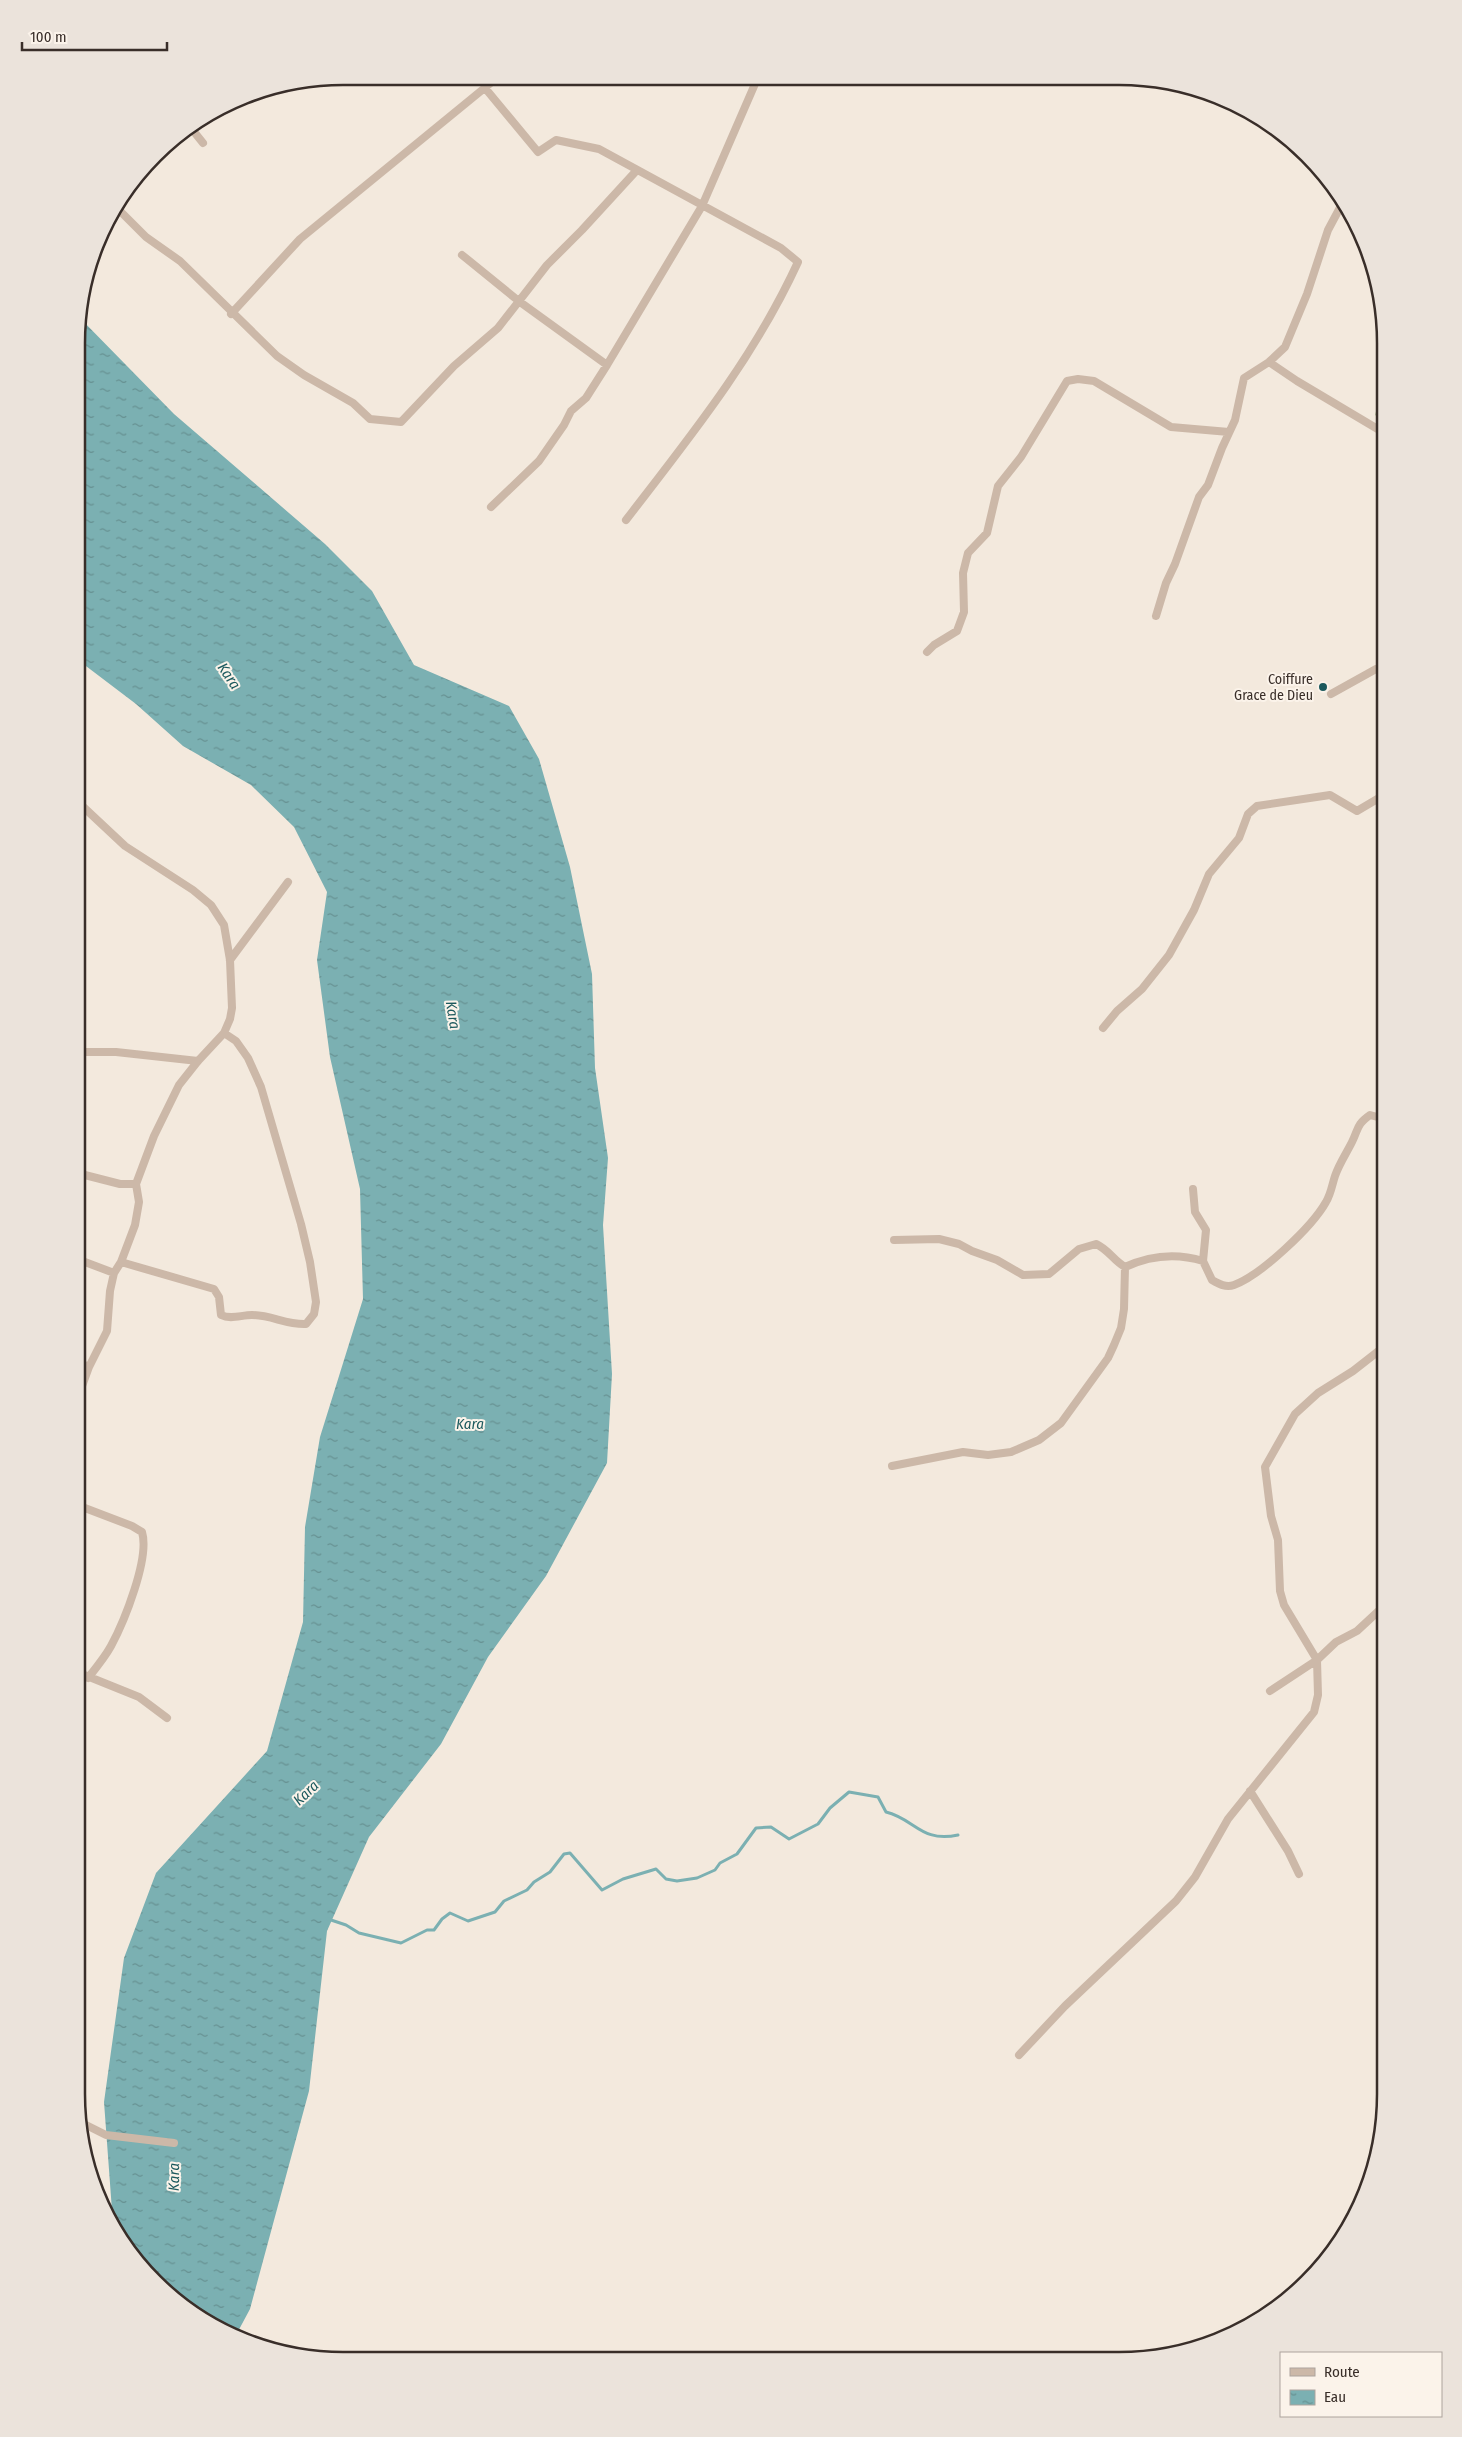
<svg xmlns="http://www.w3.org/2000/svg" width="1462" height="2437" viewBox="0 0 1462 2437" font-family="'Fira Sans Condensed',sans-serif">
	<defs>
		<pattern id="forest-firs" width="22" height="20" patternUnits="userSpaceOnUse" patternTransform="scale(1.25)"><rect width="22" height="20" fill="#b7c39c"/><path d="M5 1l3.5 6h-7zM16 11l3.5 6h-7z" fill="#969f7f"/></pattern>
		<pattern id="water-ripples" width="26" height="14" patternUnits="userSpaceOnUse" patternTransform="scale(1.25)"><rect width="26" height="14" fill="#7bb0b2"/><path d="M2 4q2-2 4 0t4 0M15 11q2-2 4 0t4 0" fill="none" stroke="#669091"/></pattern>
	</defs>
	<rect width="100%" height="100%" fill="#f3e9dd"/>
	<path fill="url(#forest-firs)" d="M1386,374V423L1375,415Z"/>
	<path fill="url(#water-ripples)" d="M78,316L174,414L325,544L372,591L414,665L509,706L539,759L570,867L592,974L595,1068L608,1158L603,1225L612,1374L607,1463L546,1576L488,1657L441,1744L369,1837L327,1931L309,2091L250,2309L235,2337L181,2305L131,2256L113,2224L104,2102L124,1958L156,1873L267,1751L303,1622L305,1527L320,1437L363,1299L360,1189L330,1057L317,960L327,892L294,827L251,785L183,746L136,704L78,660Z"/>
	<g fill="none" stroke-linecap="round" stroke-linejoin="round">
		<path stroke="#7bb0b2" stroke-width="3" d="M328,1919L346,1925L359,1933L401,1943L427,1930H434L442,1919L450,1913L468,1921L495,1912L504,1901L527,1890L534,1882L550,1872L564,1854L570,1853L602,1890L623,1879L656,1869L666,1879L677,1881L697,1878L715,1870L720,1863L737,1854L756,1828L771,1827L789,1839L818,1824L830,1808L849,1792L878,1797L886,1812C915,1819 921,1843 958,1835"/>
		<path stroke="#ccb8a8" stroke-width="8" d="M485,88L538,152L556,140L599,149L781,248L798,262C754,358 690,437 626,520
			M191,128L203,143
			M117,208L146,237L180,261L277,356L304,375L353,403L370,419L401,422L454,366L498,328L547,265L582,230L637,170
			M462,255L520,302L607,365
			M231,314L300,239L498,77
			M1269,362L1297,381L1386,434
			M491,507L539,461L564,425L571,411L586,398L607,365L702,206L758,77
			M1156,616L1166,583L1175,564L1199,497L1208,485L1222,448L1235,420L1244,378L1269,362L1285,347L1307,294L1328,230L1343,202
			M927,652L934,645L957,631L964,612L963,573L968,553L987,533L998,486L1021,457L1067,381L1078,379L1094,381L1171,427L1229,432
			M1331,694L1376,669L1386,667
			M230,960L288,882
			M1103,1028L1117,1011L1142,989L1169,955L1194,910L1209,874L1239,838L1248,814L1257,806L1330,795L1357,811L1379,798L1386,792
			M78,1052H116L198,1061
			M77,1173L120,1184H136
			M1193,1189L1195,1212L1206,1230L1203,1261L1212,1280C1219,1284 1226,1288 1234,1285C1261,1275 1312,1227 1326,1202C1331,1194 1332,1185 1335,1176C1339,1164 1346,1154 1352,1142C1359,1128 1356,1125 1370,1115L1385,1119
			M894,1240L939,1239L959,1244L972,1251L997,1260L1023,1275L1049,1274L1079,1249L1096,1244C1109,1250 1113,1260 1125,1267C1151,1255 1177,1253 1203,1261
			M77,1259L114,1273
			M121,1262L214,1289L219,1297L221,1315C231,1320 241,1315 252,1315C271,1315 287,1325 306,1324L314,1314L316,1302L310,1262L301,1224L261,1087L248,1058L236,1041L224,1033
			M77,1362L89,1367
			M77,1400L89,1367L107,1331L110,1291L114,1273L121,1262L135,1225L139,1202L136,1184L154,1136L179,1085L198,1061L224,1033L230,1019L232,1008L230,960L224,925L211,905L193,890L125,846L78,802
			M892,1466L963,1452L988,1455L1011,1452L1039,1440L1061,1423L1108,1358L1114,1345L1121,1328L1124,1309L1125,1267
			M77,1505L132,1526L142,1532C150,1558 124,1622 111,1646C105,1657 96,1668 88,1678
			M77,1672L139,1697L167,1718
			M1270,1691L1317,1660L1284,1605L1280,1591L1278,1540L1271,1516L1265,1467L1295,1414L1318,1393L1353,1371L1385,1346
			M1250,1791L1288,1851L1299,1874
			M1019,2055L1065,2006L1176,1901L1195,1877L1228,1819L1314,1712L1318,1695L1317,1660L1336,1642L1357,1631L1385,1605
			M82,2123L106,2135L174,2143"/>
	</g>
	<circle fill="#1c595d" stroke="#fbf3ea" stroke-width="2" cx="1323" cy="687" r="5"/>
	<g text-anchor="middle" stroke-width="4" stroke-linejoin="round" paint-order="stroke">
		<g font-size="14" fill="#392e29" stroke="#fbf3ea" text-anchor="end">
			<text x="1313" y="684">Coiffure<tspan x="1313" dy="16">Grace de Dieu</tspan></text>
		</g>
		<g font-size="15" font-style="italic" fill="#1c595d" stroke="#fbf3ea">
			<text transform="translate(229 676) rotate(56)" y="5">Kara</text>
			<text transform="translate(453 1015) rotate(81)" y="5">Kara</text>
			<text x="470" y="1429">Kara</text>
			<text transform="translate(306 1793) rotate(-44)" y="5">Kara</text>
			<text transform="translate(174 2177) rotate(-89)" y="5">Kara</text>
		</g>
	</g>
	<path d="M0 0H1462V2437H0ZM343 85H1119A258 258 0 0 1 1377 343V2094A258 258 0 0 1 1119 2352H343A258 258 0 0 1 85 2094V343A258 258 0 0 1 343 85Z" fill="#ebe3db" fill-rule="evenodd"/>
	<path fill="none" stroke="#392e29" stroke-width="2.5" d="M343 85H1119A258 258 0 0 1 1377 343V2094A258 258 0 0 1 1119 2352H343A258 258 0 0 1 85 2094V343A258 258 0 0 1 343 85Z"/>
	<rect x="1280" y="2352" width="162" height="65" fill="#fbf3ea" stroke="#ada49d"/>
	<rect x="1290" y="2368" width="25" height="8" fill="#ccb8a8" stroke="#ada49d"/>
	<text x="1324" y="2377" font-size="15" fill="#392e29">Route</text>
	<rect x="1290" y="2390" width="25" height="15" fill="url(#water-ripples)" stroke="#ada49d"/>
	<text x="1324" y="2402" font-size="15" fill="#392e29">Eau</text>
	<path d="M22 42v8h145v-8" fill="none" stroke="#392e29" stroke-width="2.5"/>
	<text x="30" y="42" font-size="15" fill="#392e29" stroke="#fbf3ea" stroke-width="4" paint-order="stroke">100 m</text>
</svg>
